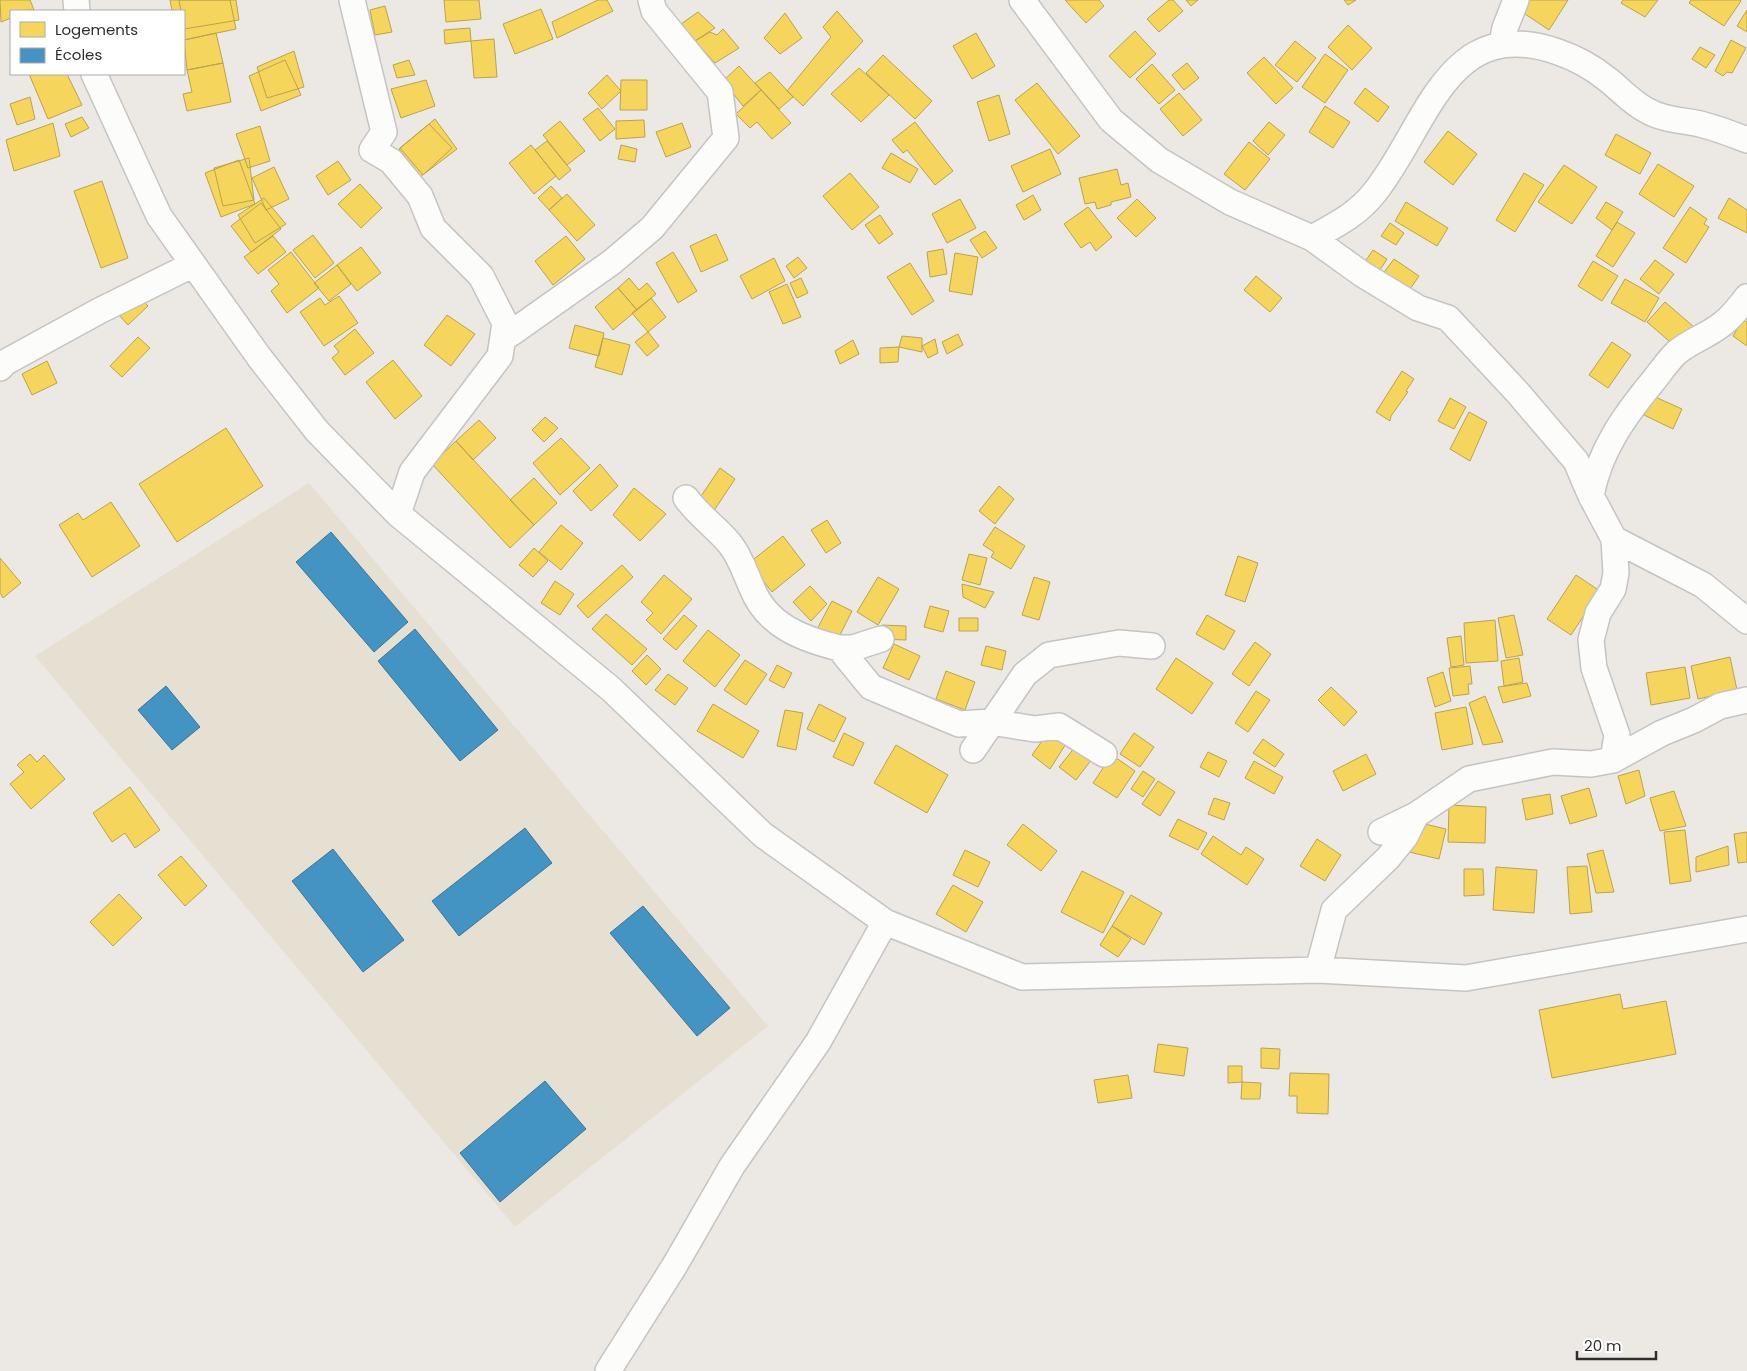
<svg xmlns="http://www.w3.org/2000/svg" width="1747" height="1371" viewBox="0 0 1747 1371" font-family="Poppins,sans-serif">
	<rect width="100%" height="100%" fill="#ece8e4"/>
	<path fill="#e6e0d3" d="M309,483L768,1026L515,1227L35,656Z"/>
	<path fill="#f6d55c" stroke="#baa34e" d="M0,0H30L34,10L11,11V18L1,22Z
		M170,0H230L236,29L184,40V11H172Z
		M179,0H236L239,20L184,29V11H181Z
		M444,0H479L481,19L446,22Z
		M598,0H607L613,11L557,38L552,22Z
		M1065,0H1099L1104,6L1086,23Z
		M1169,0H1173L1183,11L1159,32L1147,19Z
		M1186,0H1198L1191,6Z
		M1344,0H1356L1348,5Z
		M1526,0H1568L1549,30L1519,10Z
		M1623,0H1658L1645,17L1621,3Z
		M1691,0H1740L1741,1L1724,26L1689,3Z
		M385,6L392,32L375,35L370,10Z
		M541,9L553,39L515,54L503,24Z
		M1747,10V32L1737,26Z
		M837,11L863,41L803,106L787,91L831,37L823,27Z
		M698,12L715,28L695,41L681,24Z
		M785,13L802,38L780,54L764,38Z
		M1348,25L1372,48L1352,70L1328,47Z
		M470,28L471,41L445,44L444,30Z
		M723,29L739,48L715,63L695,41L710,32L717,35Z
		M1135,31L1156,54L1130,78L1109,56Z
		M216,33L223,63L187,70L184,40Z
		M976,33L995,66L972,79L953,46Z
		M494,39L497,77L474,78L471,41Z
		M1731,40L1746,48L1732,73L1727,72L1723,76L1715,71Z
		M1295,41L1316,58L1297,82L1275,65Z
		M1700,47L1715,55L1706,68L1692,59Z
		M294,51L304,87L267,98L257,67Z
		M1325,54L1348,70L1325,103L1302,87Z
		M883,55L932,101L915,119L866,73Z
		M1264,57L1293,88L1276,104L1247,73Z
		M285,60L301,95L261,111L249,76Z
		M409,60L415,75L397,78L393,65Z
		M223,63L231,102L187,111L183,94L192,92L187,70Z
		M1187,63L1199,78L1184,90L1172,75Z
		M1152,64L1175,90L1159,104L1136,79Z
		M739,66L761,90L743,106L723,81Z
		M859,68L889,95L861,122L831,94Z
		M770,72L793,97L779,109L755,83Z
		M29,74H67L82,105L48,119Z
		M607,75L621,91L602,109L588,93Z
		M426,80L435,106L401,118L391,89Z
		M621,80H647V110H620Z
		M1037,83L1080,136L1058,154L1015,100Z
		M1365,88L1389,107L1378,122L1354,103Z
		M761,90L791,123L772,139L757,122L750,128L736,114Z
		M1179,93L1202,120L1183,136L1160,109Z
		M999,95L1010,134L989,141L977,102Z
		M30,97L35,119L17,125L10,104Z
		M1325,106L1350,122L1333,148L1309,132Z
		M598,108L615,129L600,141L583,119Z
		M82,117L89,128L71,137L65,124Z
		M435,119L457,149L420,177L399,149Z
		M644,120L645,137L616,139V121Z
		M560,121L585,151L567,165L543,135Z
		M915,122L953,171L935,185L907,150L903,153L892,140Z
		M1269,122L1285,135L1268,155L1253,141Z
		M53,123L60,156L14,171L6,140Z
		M682,123L691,147L666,157L656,132Z
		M429,124L452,148L423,175L400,148Z
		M260,126L270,161L248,168L236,134Z
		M1448,131L1477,154L1453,185L1424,162Z
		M1616,134L1651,153L1640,174L1605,155Z
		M547,141L571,170L559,180L535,150Z
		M1249,142L1270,159L1245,190L1224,174Z
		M531,145L556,176L534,194L509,163Z
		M621,145L637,149L635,162L618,159Z
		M1050,149L1061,174L1023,192L1011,166Z
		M891,153L918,169L910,183L882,168Z
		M249,158L254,200L223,206L214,168Z
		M239,160L255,204L221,217L205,173Z
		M338,161L351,180L328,195L316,176Z
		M1658,164L1694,186L1674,217L1639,194Z
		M1564,165L1597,187L1572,224L1538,202Z
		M274,167L289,199L266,210L252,178Z
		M1117,169L1121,185L1128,183L1131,197L1111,202V205L1097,209L1095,202L1085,204L1079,178Z
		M850,173L879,207L852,230L823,196Z
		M1524,173L1544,185L1515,232L1496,220Z
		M102,181L128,258L101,268L74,191Z
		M360,184L382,208L361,228L338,204Z
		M551,186L562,198L549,210L538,198Z
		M567,194L595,225L577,241L549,210Z
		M1033,195L1041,210L1024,220L1016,205Z
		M264,198L286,224L255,243L238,215Z
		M1729,198L1747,210V233L1718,218Z
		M960,199L976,228L947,243L932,214Z
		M1137,199L1156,218L1136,237L1117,218Z
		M1406,202L1448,228L1437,246L1395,221Z
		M1606,202L1623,212L1612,230L1596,218Z
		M261,203L281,229L251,252L231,226Z
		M1088,207L1112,237L1096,251L1090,242L1081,248L1064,224Z
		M1690,207L1707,219L1704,224L1709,227L1686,263L1663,248Z
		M880,215L893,234L879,244L865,225Z
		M1617,222L1635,233L1613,267L1596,256Z
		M1390,223L1404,233L1396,245L1381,236Z
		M985,231L997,248L982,258L970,240Z
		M716,234L728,260L701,272L690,246Z
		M313,235L334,263L315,278L293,250Z
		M273,236L286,252L258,274L244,257Z
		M566,236L585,259L553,285L535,261Z
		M361,247L381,273L357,291L337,265Z
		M943,249L947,274L930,277L927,252Z
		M1373,250L1387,259L1376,276L1362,266Z
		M291,252L319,288L287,313L271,291L279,284L268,270Z
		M673,252L697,291L678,303L656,263Z
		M955,253L978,257L972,295L949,291Z
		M798,257L807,268L794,278L786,266Z
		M774,258L785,281L752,299L740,276Z
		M1394,259L1419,276L1408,292L1382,275Z
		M1655,260L1674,274L1659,294L1640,279Z
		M1593,261L1618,276L1602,301L1578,286Z
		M910,263L934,301L912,315L887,277Z
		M337,265L351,284L329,301L314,283Z
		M1256,276L1282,298L1270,312L1244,290Z
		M629,278L639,290L647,283L656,294L637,310L618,288Z
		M801,278L808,293L797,298L790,283Z
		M1625,279L1659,298L1645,322L1611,303Z
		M787,284L801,317L783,324L769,292Z
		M618,288L637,310L613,330L595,307Z
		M137,294L148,306L128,325L117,313Z
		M339,296L358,323L324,346L300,312L320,298L325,305Z
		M651,298L666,317L648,332L632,313Z
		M1665,302L1694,327L1676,347L1647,322Z
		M447,315L475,334L451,366L424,345Z
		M1743,319L1747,322V346L1733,336Z
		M575,325L604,333L599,356L569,348Z
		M355,329L374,353L345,375L332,358L339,352L334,346Z
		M648,332L659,346L647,356L635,342Z
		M958,334L963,345L947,354L942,342Z
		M902,336L922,338V352L899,347Z
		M138,337L150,348L122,377L110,366Z
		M603,338L630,345L622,375L595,367Z
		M935,339L938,353L928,358L922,346Z
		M853,340L859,354L840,364L835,351Z
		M1612,342L1631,355L1608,388L1589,375Z
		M899,347L898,362L880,363V348Z
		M393,360L422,396L395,419L366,382Z
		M47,361L57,383L32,395L22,374Z
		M1402,371L1414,379L1406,391L1408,392L1391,416L1390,421L1376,412Z
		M1653,396L1682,409L1673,429L1644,415Z
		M1450,398L1466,407L1454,429L1438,421Z
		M1469,412L1487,422L1470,461L1450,449Z
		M545,417L558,428L544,442L532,430Z
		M479,420L496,438L473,460L456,441Z
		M226,428L263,486L177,542L139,484Z
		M561,438L590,468L560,495L533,463Z
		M456,441L534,525L510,548L432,464Z
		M600,464L618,486L591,511L573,491Z
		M720,468L735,479L711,515L695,505Z
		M534,478L557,503L534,525L510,500Z
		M999,486L1014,499L995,524L979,511Z
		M634,488L666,514L640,541L613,515Z
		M111,502L140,546L92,577L59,525L78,513L83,520Z
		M827,520L841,543L826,553L811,530Z
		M561,525L583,543L561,570L539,552Z
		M995,527L1025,546L1011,569L991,557L994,552L983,545Z
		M783,536L805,565L772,592L749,563Z
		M534,548L548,561L533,577L519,565Z
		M969,554L987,558L980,585L962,580Z
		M1238,556L1258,563L1245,602L1225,595Z
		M0,558L21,583L3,598L0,593Z
		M622,565L633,577L588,618L577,606Z
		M664,575L692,599L661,634L646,620L653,613L641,602Z
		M1576,575L1600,591L1571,635L1547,619Z
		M878,577L899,589L878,625L857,612Z
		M1034,577L1050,582L1039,620L1022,615Z
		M555,581L574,594L560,615L541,603Z
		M962,584L994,592L985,608L963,597Z
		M810,586L827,604L811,621L793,602Z
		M832,601L852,611L837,641L816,631Z
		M930,606L949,611L943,632L924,627Z
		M606,614L647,649L632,665L592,629Z
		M684,615L697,626L676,650L663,639Z
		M1207,615L1235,631L1224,650L1196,634Z
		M1514,615L1523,655L1506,658L1498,618Z
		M959,618H978V631H959Z
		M1495,620L1498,661L1466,663L1464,623Z
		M882,625L906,626V640L881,639Z
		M708,630L740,655L715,687L683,661Z
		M1461,636L1464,665L1451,667L1447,638Z
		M1255,642L1271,654L1249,686L1232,674Z
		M894,644L920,656L909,680L883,668Z
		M986,646L1006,651L1002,670L981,665Z
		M647,655L661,669L646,685L632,671Z
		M1730,657L1737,690L1698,699L1691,666Z
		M1176,658L1213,683L1192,714L1156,689Z
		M1519,658L1523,682L1504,686L1501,661Z
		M745,660L767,674L746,705L724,690Z
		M777,665L792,673L784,688L769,680Z
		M1470,666L1472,684H1468L1469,694L1453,696L1449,668Z
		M1685,667L1690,698L1651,705L1646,673Z
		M946,671L975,682L965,710L936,699Z
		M1443,672L1451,701L1435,707L1427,678Z
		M668,674L688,688L675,705L655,690Z
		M1527,683L1531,696L1503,703L1498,687Z
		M1331,687L1357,712L1344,726L1318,700Z
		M1256,691L1270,700L1248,732L1235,723Z
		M1485,696L1503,742L1483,745L1469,703Z
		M713,704L759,731L743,758L697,731Z
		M819,704L846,718L834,742L807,729Z
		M1466,707L1473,744L1442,750L1435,713Z
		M785,710L803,713L796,750L777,746Z
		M1052,727L1069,739L1050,769L1032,755Z
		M844,733L864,743L853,766L833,757Z
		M1134,733L1154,747L1140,767L1120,754Z
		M1263,739L1284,754L1275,767L1253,753Z
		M896,745L948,775L927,813L874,783Z
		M1076,746L1092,759L1076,780L1059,767Z
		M1208,752L1227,761L1219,777L1200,767Z
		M30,754L37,762L44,755L65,779L31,809L10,784L24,772L17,765Z
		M1366,754L1376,774L1343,791L1333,771Z
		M1112,755L1135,771L1117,798L1093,783Z
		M1254,761L1283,777L1274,794L1245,778Z
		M1639,770L1645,796L1626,804L1618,776Z
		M1143,771L1155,779L1143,797L1131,789Z
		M1158,781L1175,792L1160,816L1142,804Z
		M130,787L160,830L135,848L125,833L112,842L93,813Z
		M1589,788L1597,816L1570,824L1561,796Z
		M1674,791L1686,826L1660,831L1650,798Z
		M1550,794L1553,814L1526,820L1522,799Z
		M1214,798L1230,803L1224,820L1208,814Z
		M1449,805L1486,807L1485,843L1448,842Z
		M1178,819L1207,833L1198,850L1169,836Z
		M1416,822L1446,829L1439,859L1409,852Z
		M1023,824L1057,851L1041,871L1007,845Z
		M1685,830L1691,881L1670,884L1664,832Z
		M1747,832V862L1738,863L1734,834Z
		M1213,836L1241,855L1246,847L1264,859L1247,885L1201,854Z
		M1317,839L1341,855L1325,881L1300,866Z
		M1728,846L1729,865L1696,872V857Z
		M965,850L990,862L978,887L953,875Z
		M1603,850L1614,892L1596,893L1587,854Z
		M181,856L207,886L185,906L158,875Z
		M1587,866L1592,912L1570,914L1567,867Z
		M1496,867L1537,870L1534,913L1493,910Z
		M1464,869H1483L1484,895L1464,896Z
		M1082,871L1124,892L1103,933L1061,912Z
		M953,885L983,902L966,932L936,914Z
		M119,894L142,918L113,946L90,922Z
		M1131,895L1162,913L1144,945L1112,926Z
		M1112,926L1131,939L1118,957L1100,945Z
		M1620,994L1623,1009L1666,1001L1676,1054L1552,1078L1539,1010Z
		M1158,1044L1188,1048L1184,1076L1154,1072Z
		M1261,1048L1280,1049L1279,1069L1261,1068Z
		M1228,1066H1242V1082L1228,1083Z
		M1290,1073L1329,1074L1328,1114L1297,1113V1096H1289Z
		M1128,1075L1132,1098L1098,1103L1094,1080Z
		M1242,1082L1261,1083L1260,1099H1241Z"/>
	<path fill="#4393c3" stroke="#3d7596" d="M331,532L408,622L374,652L296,562Z
		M415,629L498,730L460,761L378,661Z
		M166,686L200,727L172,750L138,710Z
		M525,828L552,863L459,936L432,901Z
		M333,849L404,940L363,972L292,881Z
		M643,906L730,1008L697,1036L610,933Z
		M545,1081L586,1129L500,1202L460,1153Z"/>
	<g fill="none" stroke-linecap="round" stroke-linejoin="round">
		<g stroke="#c5c4c5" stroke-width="28">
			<path id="minor" d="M76,0L77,11
				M352,0L384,132L372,150L391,161L420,196L433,228L481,276L505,323L500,356L412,472L398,514
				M1022,0L1111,120L1159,160L1230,202L1312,238L1362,274L1418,308L1448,318L1518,393L1576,461L1591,496L1614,539L1703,585L1747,621
				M1502,43L1505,28L1516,0
				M94,74L159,216L259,357L317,431L398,514L611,689L763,835L885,922L1022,977L1318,970L1466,978L1747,929
				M1312,238C1336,225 1358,214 1375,192C1428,125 1447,13 1558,52C1576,58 1592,67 1607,79C1620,89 1631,102 1646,110C1663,120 1682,120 1700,124C1716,128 1732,134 1747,140
				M503,339L612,262L652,228L726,138L720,92L654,11L651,0
				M0,368L6,362L99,311L192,265
				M1591,496C1599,451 1625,415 1654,380C1661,371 1668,361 1676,353C1690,341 1707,336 1721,325C1731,318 1740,306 1747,297
				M686,498C699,516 716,527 730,544C741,558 745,573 752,588C767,626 803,639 839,648
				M881,639L853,648H839L871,687L959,724L991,722L1035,729L1059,726L1104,754
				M973,750L1025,674L1049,655L1119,643L1152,646
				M1613,760L1617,735L1594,668L1591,640L1598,613L1613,589L1616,573L1614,539
				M1381,832L1416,815L1469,779L1553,762L1591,764L1613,760L1662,733L1694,720L1720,706L1747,700
				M1318,970L1334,910L1388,858L1405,837L1416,815
				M608,1371L675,1265L732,1166L818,1042L885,922"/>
		</g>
		<use href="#minor" stroke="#fcfcfb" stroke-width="25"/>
	</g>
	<rect x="10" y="10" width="175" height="65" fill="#ffffff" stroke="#ababab"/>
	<rect x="20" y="22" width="25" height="15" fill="#f6d55c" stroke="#ababab"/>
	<text x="55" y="35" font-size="15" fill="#2e2e2e">Logements</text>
	<rect x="20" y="48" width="25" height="15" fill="#4393c3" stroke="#ababab"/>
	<text x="55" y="60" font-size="15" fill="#2e2e2e">Écoles</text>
	<path d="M1577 1351v8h79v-8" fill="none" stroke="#2e2e2e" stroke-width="2.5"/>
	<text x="1584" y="1351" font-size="15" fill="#2e2e2e" stroke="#ffffff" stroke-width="4" paint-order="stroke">20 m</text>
</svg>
